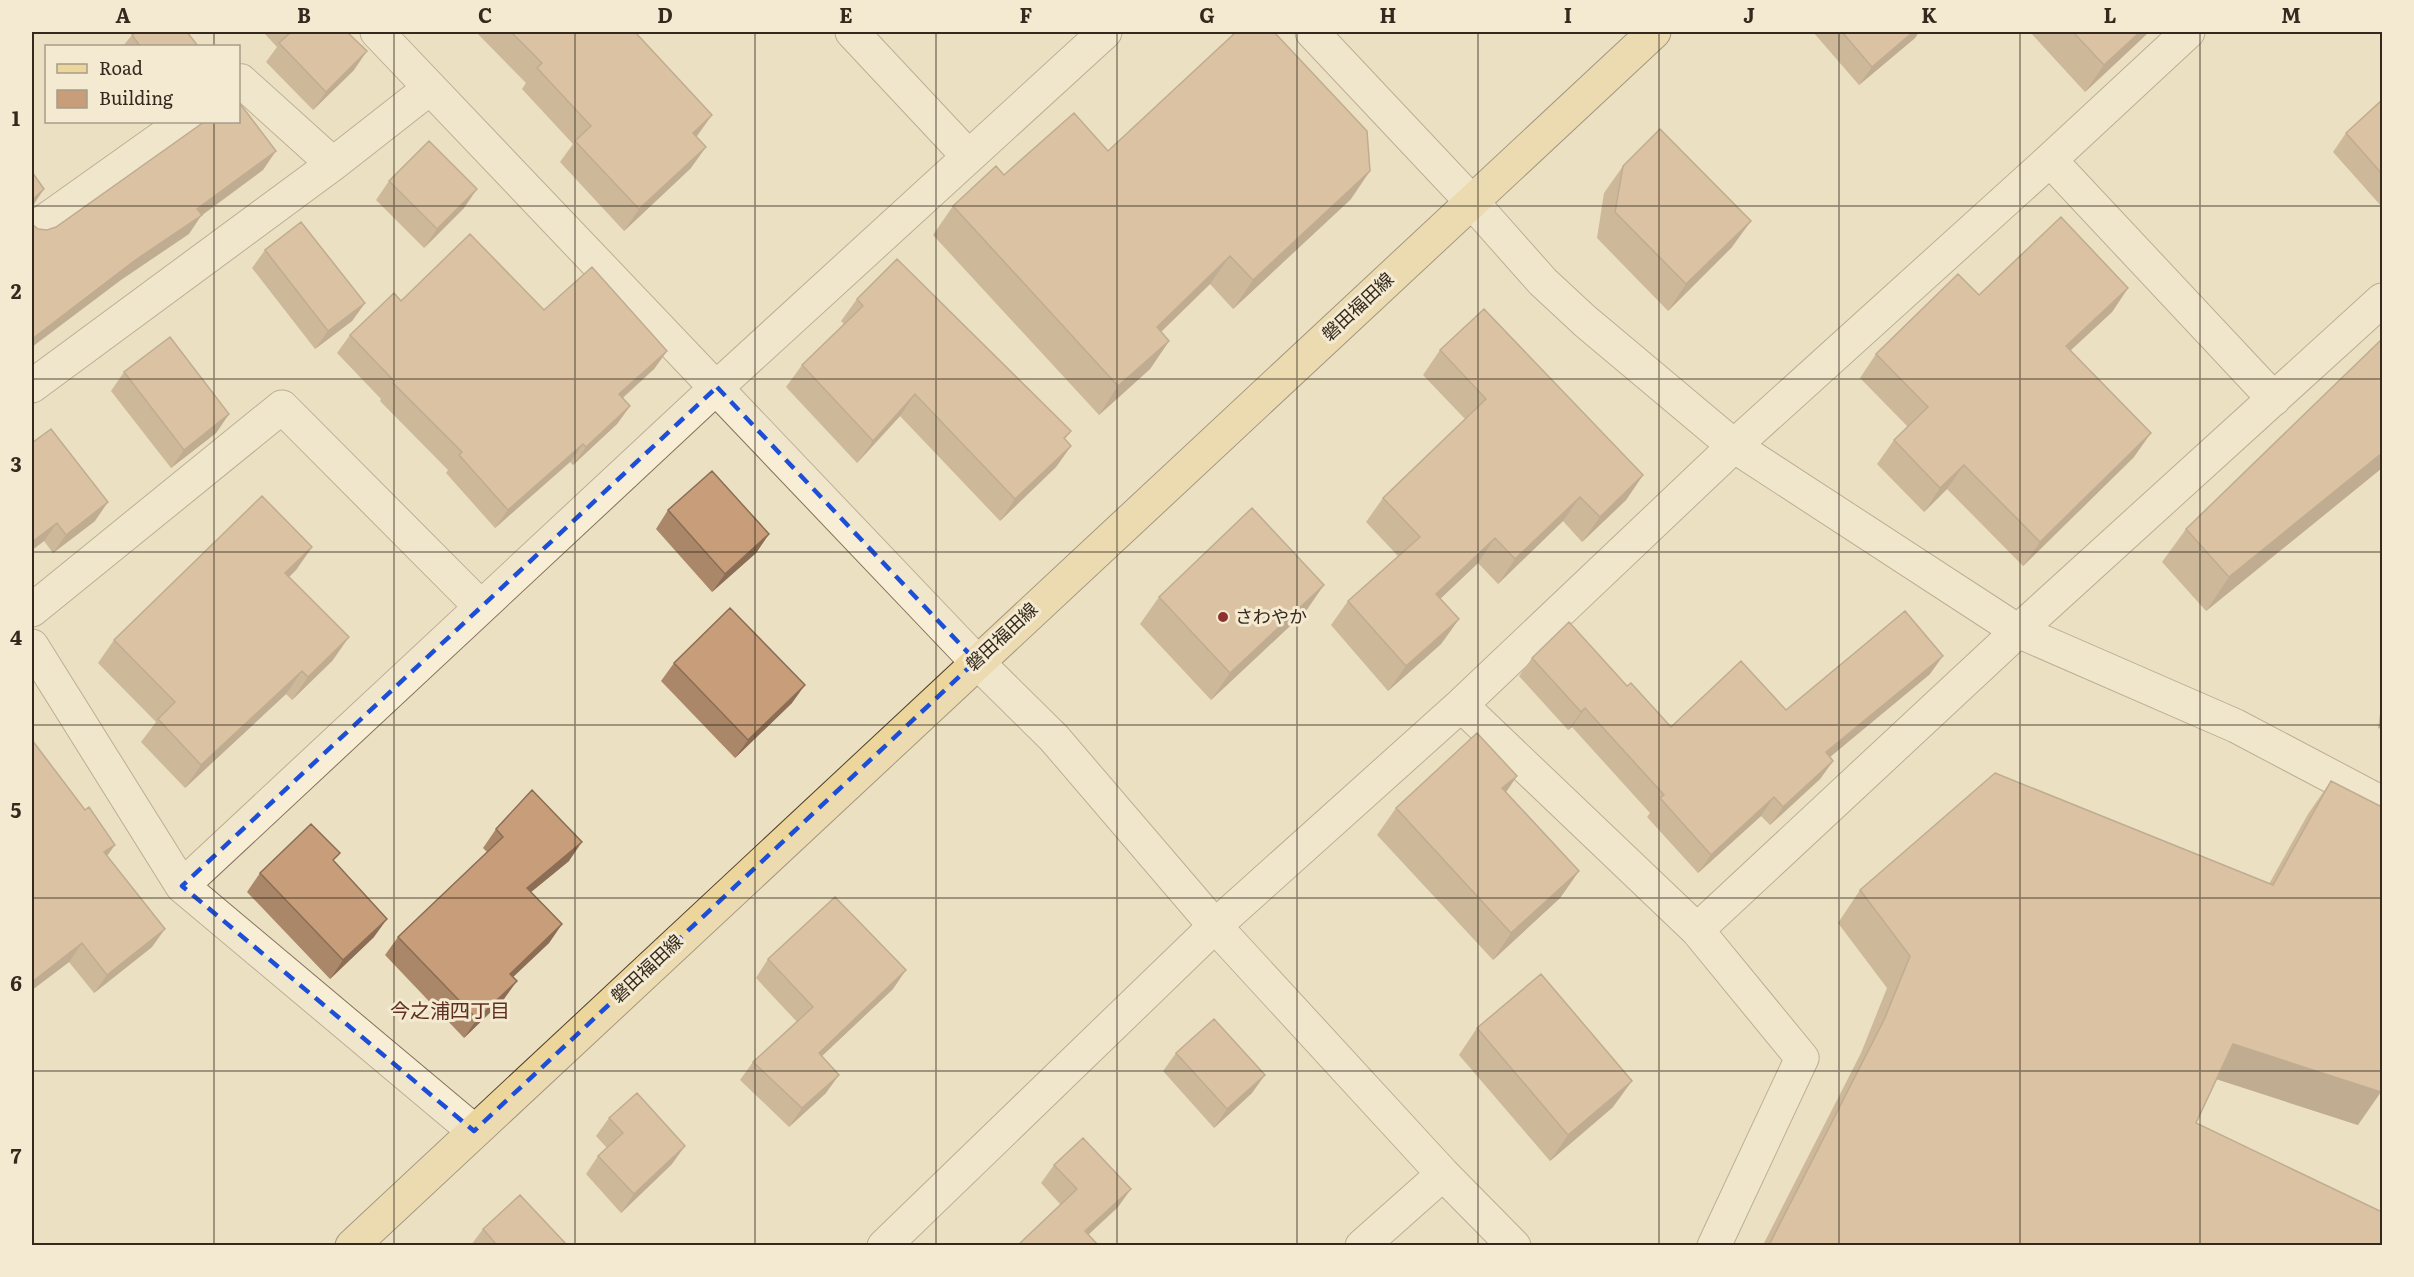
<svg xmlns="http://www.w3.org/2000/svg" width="2414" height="1277" viewBox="0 0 2414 1277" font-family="Literata,'Noto Sans JP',serif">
	<rect width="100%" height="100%" fill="#ebe0c2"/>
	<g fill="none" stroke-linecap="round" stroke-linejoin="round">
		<g stroke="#84725a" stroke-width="35">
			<path id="minor" d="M377,32L976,661L1054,738L1215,926L1443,1174L1514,1246
				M852,32L968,156
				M238,82L241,81L333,164
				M2050,160L2274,399
				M32,230L184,122
				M32,386L333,164L430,88
				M32,610L282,407L481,607
				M32,646L182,886L474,1131
				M1461,705L1697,930L1802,1058L1714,1246
				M182,886L717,387L1105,32
				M1697,930L2018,631L2382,300
				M884,1246L1215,926L1461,705L1734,446L2050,160L2188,32
				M1362,1246L1443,1174"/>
		</g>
		<g stroke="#84725a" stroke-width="35">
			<path id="tertiary" d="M1312,32L1472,202L1543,282L1585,321L1734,446L2018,631L2236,726L2382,803"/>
		</g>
		<g stroke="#52402e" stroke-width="35">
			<path id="primary" d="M352,1246L1654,32"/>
		</g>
		<use href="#minor" stroke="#f7eed5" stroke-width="33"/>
		<use href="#tertiary" stroke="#f7eed5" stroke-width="33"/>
		<use href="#primary" stroke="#edd69b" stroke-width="33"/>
	</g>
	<path fill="#ab8769" d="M263,32H347L354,70L313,110L266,62L277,47Z
		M476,32H635L697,137L691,168L624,231L560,162L573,144L522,89L526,83Z
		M1813,32H1919L1915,38L1859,85Z
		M2030,32H2149L2085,92Z
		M132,35L198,46H123Z
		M2382,100V207L2333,152L2346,133Z
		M1108,151L1351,199L1233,309L1210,284L1161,332L1169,341L1150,369L1099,415L933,235L953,206L1004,175Z
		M1623,166L1732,247L1668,311L1597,238L1604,193Z
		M389,181L464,208L424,248L376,200Z
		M265,250L365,303L352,321L315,349L252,268Z
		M2128,288L2112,312L2070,351L2134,457L2023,566L1947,489L1924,512L1877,464L1894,440L1908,427L1860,378L1876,354L1979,295Z
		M857,299L1071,431L1065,439L1071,446L1056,467L1000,521L900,416L857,463L786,387L802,365L844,324L841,321Z
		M401,301L544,310L667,351L654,369L623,398L630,406L617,424L573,465L570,462L495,528L446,473L448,470L380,401L381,399L337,353L350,335Z
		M1440,350L1643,475L1626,500L1582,542L1563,521L1498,584L1478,563L1440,599L1459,619L1441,644L1388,691L1331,625L1348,601L1398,556L1366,522L1383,498L1465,419L1423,375Z
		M124,372L229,414L216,433L171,468L111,391Z
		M32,443L95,521L53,553L44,541L32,550Z
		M2382,468L2206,611L2162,562L2186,529Z
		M668,510L769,534L756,553L712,592L656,529Z
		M312,547L296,570L289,577L333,660L292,700L286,694L185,788L141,742L156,722L98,663L114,640Z
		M1159,597L1306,611L1211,700L1140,624Z
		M1532,658L1627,686L1671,727L1786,710L1930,674L1830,757L1833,761L1820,779L1770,825L1761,816L1698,873L1647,817L1650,813L1572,727L1568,730L1519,676Z
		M674,663L792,703L735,758L661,681Z
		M2382,699V729L2378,728Z
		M32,740L107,856L152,947L94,993L69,962L32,990Z
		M1517,776L1506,792L1579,871L1560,898L1493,960L1377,835L1396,808Z
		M2331,781L2358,1125L2216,1079L2196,1123L2382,1245H1763L1861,1053L1887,988L1838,923L1860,890L2269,884L2308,814Z
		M496,829L569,861L531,892L562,924L549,943L513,977L504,999L464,1038L385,955L398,937L487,852L483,848Z
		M334,862L374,937L330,979L247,892L260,873Z
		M768,959L893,989L822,1056L826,1093L789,1127L740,1080L753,1062L797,1022L756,978Z
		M1477,1028L1613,1107L1550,1161L1459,1055Z
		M1176,1053L1252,1093L1214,1128L1163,1071Z
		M609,1118L672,1164L621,1213L586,1174L598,1156L607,1148L596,1136Z
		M1054,1165L1118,1207L1088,1235L1041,1183Z
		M483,1229L567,1245H471Z"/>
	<path fill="#8b6e55" d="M1913,32H1919L1915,38L1859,85L1872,67Z
		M2140,32H2149L2085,92L2104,65Z
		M367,51L354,70L313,110L326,92Z
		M712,115L697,136L678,154L693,133Z
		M706,147L691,168L624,231L639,209Z
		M276,151L263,170L201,216L189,234L121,280L32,347V339L197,209Z
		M1370,171L1351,199L1233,309L1253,280Z
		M44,189L32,207V200Z
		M477,189L464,208L424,248L437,229Z
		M1751,221L1732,247L1668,311L1686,284Z
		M1230,256L1210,284L1137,355L1157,327Z
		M2128,288L2112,312L2049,370L2066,346Z
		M365,303L352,321L315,349L328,331Z
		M1169,341L1150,369L1099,415L1118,386Z
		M667,351L654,369L606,412L619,394Z
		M915,394L900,416L857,463L873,441Z
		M630,406L617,424L573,465L586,447Z
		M229,414L216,433L171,468L184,450Z
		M2151,433L2134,457L2023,566L2040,542Z
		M583,444L570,462L495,528L508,510Z
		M1071,446L1056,467L1000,521L1015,499Z
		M2382,453V468L2206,611L2229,577Z
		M1964,465L1947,489L1924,512L1940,488Z
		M1643,475L1626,500L1582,542L1600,517Z
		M1580,497L1563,521L1498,584L1515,559Z
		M108,502L95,521L53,553L66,535Z
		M57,523L44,541L32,550V542Z
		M769,534L756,553L712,592L725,574Z
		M1495,538L1478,563L1419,619L1436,594Z
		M312,547L296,570L269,596L285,573Z
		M1324,585L1306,611L1211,700L1230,673Z
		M1459,619L1441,644L1388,691L1406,666Z
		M349,637L333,660L292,700L308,677Z
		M1943,656L1930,674L1813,771L1826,752Z
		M302,671L286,694L185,788L201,765Z
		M805,685L792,703L735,758L748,740Z
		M1585,708L1572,727L1568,730L1581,712Z
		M2382,722V729L2378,728Z
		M1833,761L1820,779L1770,825L1783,807Z
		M1517,776L1499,802L1502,788Z
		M1774,797L1761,816L1698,873L1711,855Z
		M582,842L569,861L514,906L527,888Z
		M115,845L102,863L104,852Z
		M1579,871L1560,898L1493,960L1511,933Z
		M387,919L374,937L330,979L343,960Z
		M562,924L549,943L497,992L510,974Z
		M165,929L152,947L94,993L107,975Z
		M82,943L69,962L32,990V982Z
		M906,970L893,989L806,1071L819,1053Z
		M517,981L504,999L464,1038L477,1019Z
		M2233,1044L2381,1092L2358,1125L2210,1077Z
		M839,1075L826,1093L789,1127L802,1108Z
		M1265,1075L1252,1093L1214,1128L1227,1109Z
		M1632,1081L1613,1107L1550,1161L1568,1135Z
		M685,1146L672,1164L621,1213L634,1194Z
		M1131,1189L1118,1207L1077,1245L1085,1231Z"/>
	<path fill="#c79d7a" stroke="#8b6e55" stroke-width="1.5" d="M136,32H187L198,46H140L132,35Z
		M291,32H347L367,51L326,92L279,43Z
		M511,32H635L712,115L693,133L706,147L639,209L575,141L591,126L537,68L542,63Z
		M1236,32H1274L1367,131L1370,171L1253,280L1230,256L1157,327L1169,341L1118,386L953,206L996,166L1004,175L1074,113L1108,151Z
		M1842,32H1913L1872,67Z
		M2073,32H2140L2104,65Z
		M2382,100V174L2346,133Z
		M238,101L276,151L197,209L202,215L134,261L32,339V224L38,229L47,230L56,227L204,122H238Z
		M1660,129L1751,221L1686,284L1615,212L1623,166Z
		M429,141L477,189L437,229L389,181Z
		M32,172L44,189L32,200Z
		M2061,217L2128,288L2066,346L2151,433L2040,542L1964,465L1940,488L1894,440L1928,407L1876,354L1958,274L1979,295Z
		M301,222L365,303L328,331L265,250Z
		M470,234L544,310L592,267L667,351L619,394L630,406L586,447L583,444L508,510L459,455L462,452L393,383L394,381L350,335L394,293L401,301Z
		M897,259L1071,431L1064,438L1071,446L1015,499L915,394L873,441L802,365L863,306L857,299Z
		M1484,309L1643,475L1600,517L1580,497L1515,559L1495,538L1436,594L1459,619L1406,666L1348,601L1420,537L1383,498L1486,399L1440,350Z
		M170,337L229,414L184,450L124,372Z
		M2382,339V453L2229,577L2186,529Z
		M51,429L108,502L66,535L57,523L32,542V443Z
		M712,471L769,534L725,574L668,510Z
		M262,496L312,547L285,573L349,637L308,677L302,671L201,765L158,719L175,702L114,640Z
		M1252,508L1324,585L1230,673L1159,597Z
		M730,608L805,685L748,740L674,663Z
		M1905,611L1943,656L1826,752L1833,761L1783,807L1774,797L1711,855L1660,798L1664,795L1585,708L1581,712L1532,658L1569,622L1627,686L1631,683L1671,727L1741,661L1786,710Z
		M1477,733L1517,776L1502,788L1579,871L1511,933L1396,808Z
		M32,740L85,810L89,807L115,845L104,852L165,929L107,975L82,943L32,982V861L33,860L32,859Z
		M1995,773L2273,885L2331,781L2382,807V1086L2381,1092L2233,1044L2196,1123L2382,1212V1245H1769L1884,1020L1910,956L1860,890Z
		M532,790L582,842L527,888L562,924L510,974L517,981L477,1019L398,937L503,837L496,829Z
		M311,824L340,853L333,860L387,919L343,960L260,873Z
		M835,897L906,970L819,1053L839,1075L802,1108L753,1062L813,1007L768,959Z
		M1541,974L1632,1081L1568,1135L1477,1028Z
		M1214,1019L1265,1075L1227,1109L1176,1053Z
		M637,1093L685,1146L634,1194L598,1156L623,1133L609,1118Z
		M1083,1138L1131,1189L1085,1231L1098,1245H1018L1077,1189L1054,1165Z
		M520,1195L567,1245H494L496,1244L483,1229Z"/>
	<path d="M0 0H2414V1277H0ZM717,387L976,661L474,1131L182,886Z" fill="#ebe0c2" fill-opacity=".55" fill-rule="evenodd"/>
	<path fill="none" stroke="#1d4ed8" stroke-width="4.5" stroke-dasharray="12 8" stroke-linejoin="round" d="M717,387L976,661L474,1131L182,886Z"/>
	<path fill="none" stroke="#35291e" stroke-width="1.5" stroke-opacity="0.55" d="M214,32V46M394,32V1246M575,32V1246M755,32V1246M936,32V1246M1117,32V1246M1297,32V1246M1478,32V1246M1659,32V1246M1839,32V1246M2020,32V1246M2200,32V1246M214,122V1246M32,206H2382M32,379H2382M32,552H2382M32,725H2382M32,898H2382M32,1071H2382"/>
	<circle fill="#90302e" stroke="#f3ead1" stroke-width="2" cx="1223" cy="617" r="6"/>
	<g text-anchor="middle" stroke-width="6" stroke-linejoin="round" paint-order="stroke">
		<g font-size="18" fill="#35291e" stroke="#f3ead1">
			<text transform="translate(1358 307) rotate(-43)" y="6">磐田福田線</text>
			<text transform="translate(1002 637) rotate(-43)" y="6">磐田福田線</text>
			<text transform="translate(647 969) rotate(-43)" y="6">磐田福田線</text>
		</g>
		<g font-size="18" fill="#35291e" stroke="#f3ead1" text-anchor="start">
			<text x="1235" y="623">さわやか</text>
		</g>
		<g font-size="20" fill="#5f2f20" stroke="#f3ead1">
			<text x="450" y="1018">今之浦四丁目</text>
		</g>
	</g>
	<rect width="2414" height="1277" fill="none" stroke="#f3ead1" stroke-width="66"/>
	<rect x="45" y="45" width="195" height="78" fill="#f3ead1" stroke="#a79d89" stroke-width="1.5"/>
	<rect x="57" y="64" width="30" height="9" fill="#edd69b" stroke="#a79d89" stroke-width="1.5"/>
	<text x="99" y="75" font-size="18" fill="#35291e">Road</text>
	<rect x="57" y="90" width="30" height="18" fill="#c79d7a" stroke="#a79d89" stroke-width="1.5"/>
	<text x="99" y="105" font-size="18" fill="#35291e">Building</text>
	<rect x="33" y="33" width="2348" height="1211" fill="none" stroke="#35291e" stroke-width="2"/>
	<g font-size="20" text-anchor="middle" font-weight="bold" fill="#35291e">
		<text x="123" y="23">A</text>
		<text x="304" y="23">B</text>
		<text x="485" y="23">C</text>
		<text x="665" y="23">D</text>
		<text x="846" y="23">E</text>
		<text x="1026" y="23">F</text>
		<text x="1207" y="23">G</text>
		<text x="1388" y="23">H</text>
		<text x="1568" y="23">I</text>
		<text x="1749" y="23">J</text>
		<text x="1929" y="23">K</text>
		<text x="2110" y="23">L</text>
		<text x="2291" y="23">M</text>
		<text x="16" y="126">1</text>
		<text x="16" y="299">2</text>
		<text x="16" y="472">3</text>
		<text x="16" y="645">4</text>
		<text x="16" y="818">5</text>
		<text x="16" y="991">6</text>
		<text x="16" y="1164">7</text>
	</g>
</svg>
